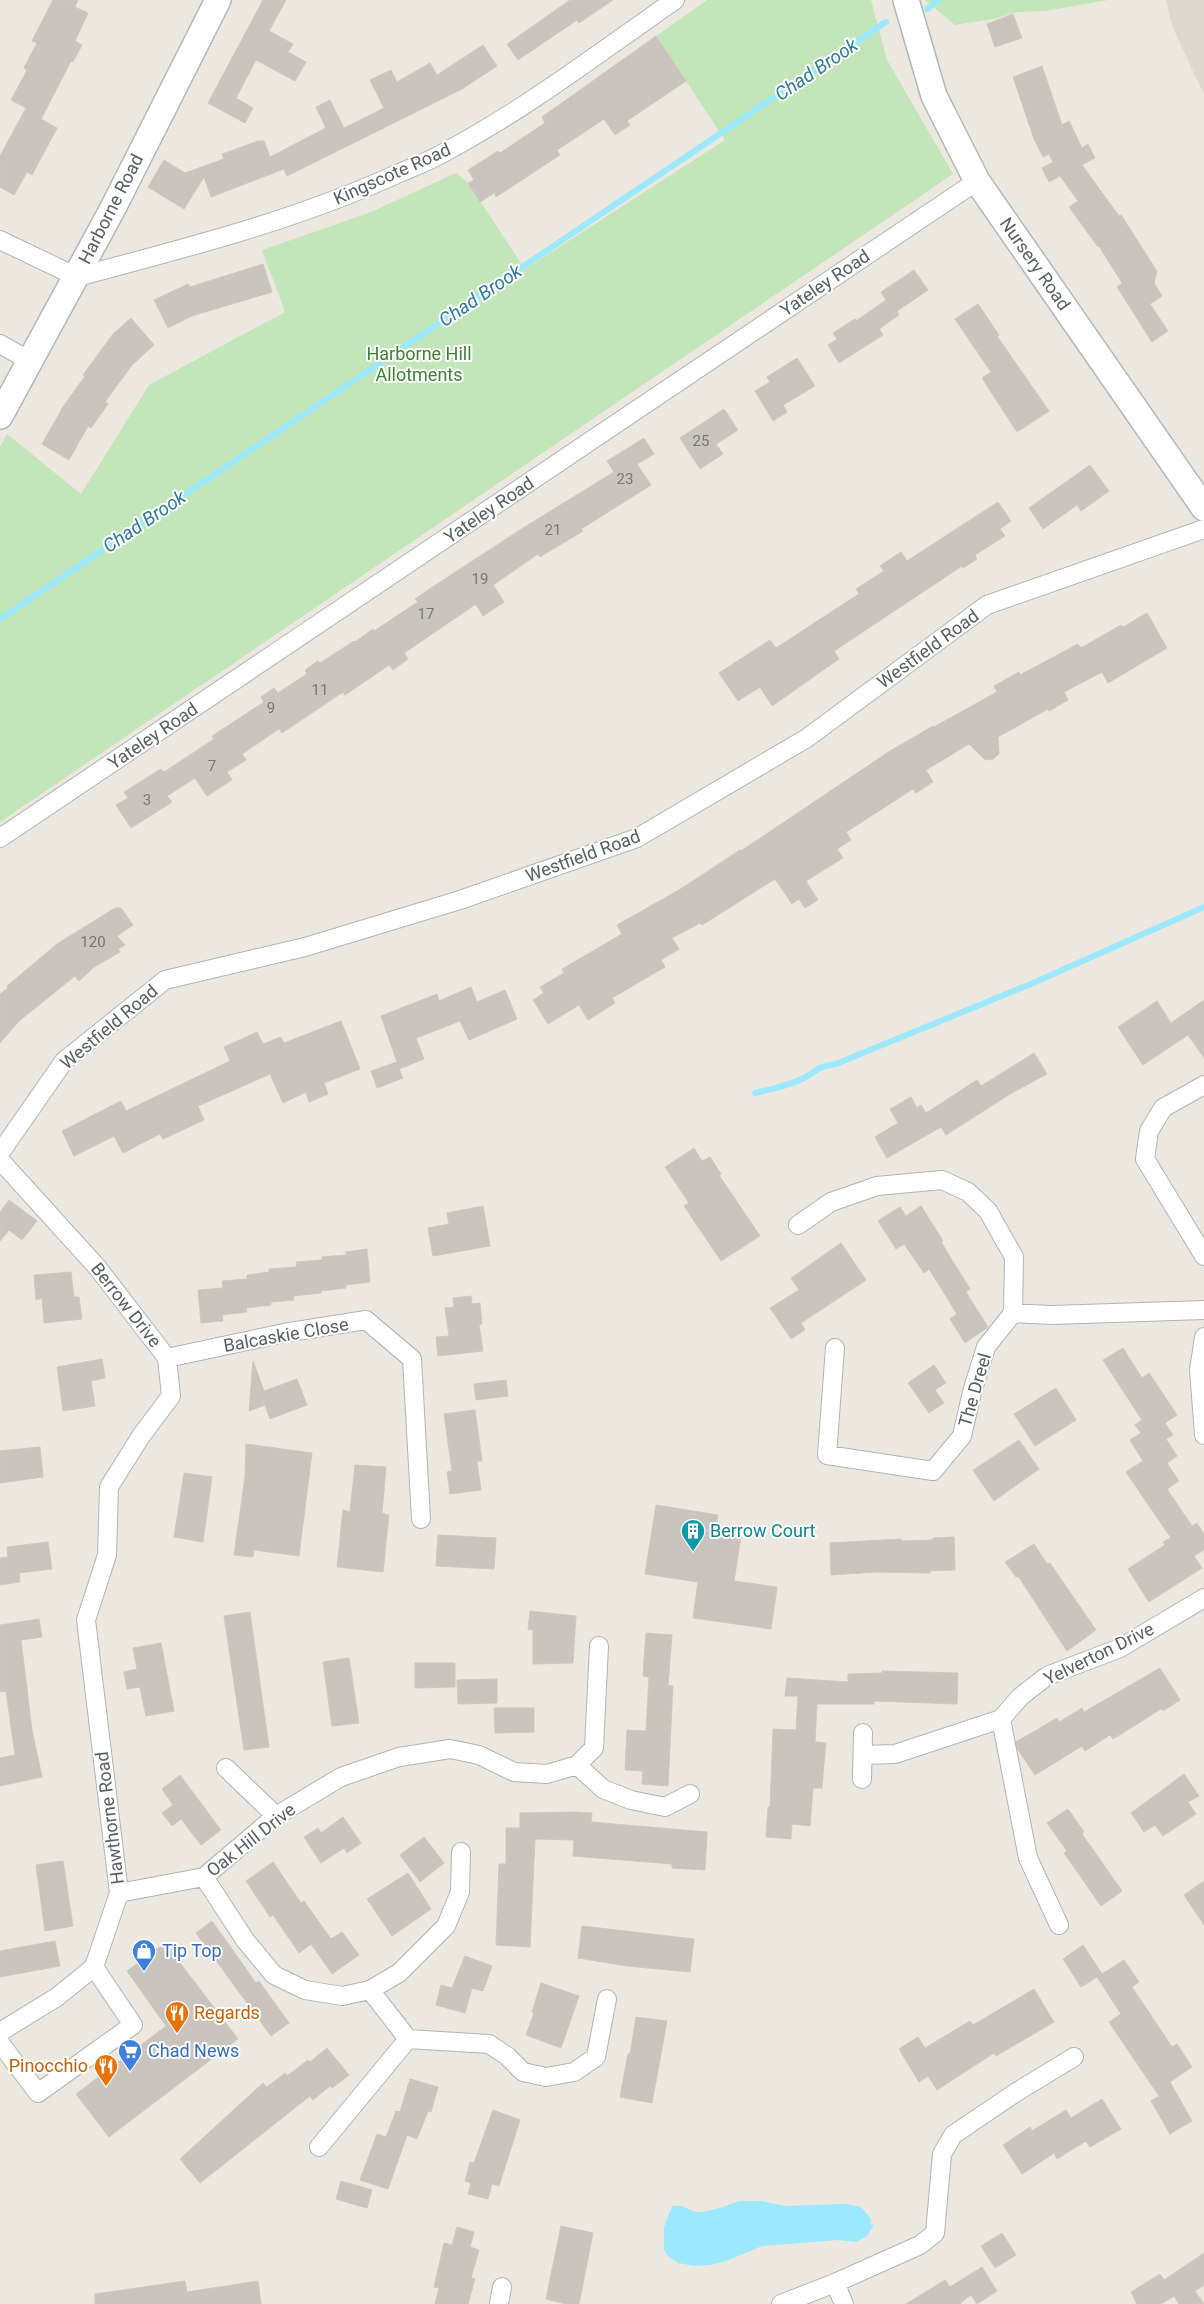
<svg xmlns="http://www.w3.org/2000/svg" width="1204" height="2304" viewBox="0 0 1204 2304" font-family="Roboto,sans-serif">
	<rect width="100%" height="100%" fill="#ece7df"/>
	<path fill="#dfd8d0" d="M1166,0H1204V95L1173,28Z"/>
	<path fill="#c2e6b9" d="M707,0H871L887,60L953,174L0,822V447L7,434L81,494L149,385L285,312L262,250L369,213L456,173L468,183L525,269L725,140L656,36Z
		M925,0H1108L1045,11L1017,12L993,19L955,25Z"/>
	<path fill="#9ce8ff" d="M740,2201H761L785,2206L846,2204L861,2207L871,2219L870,2224L874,2225L867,2236L856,2242L838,2240L762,2246L726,2261L710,2265L694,2266L679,2263L669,2257L664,2250V2227L672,2206C685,2204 688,2211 698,2212C712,2212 727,2205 740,2201Z"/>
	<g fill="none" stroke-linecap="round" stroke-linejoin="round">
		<path stroke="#9ce8ff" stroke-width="6" d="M927,9L939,0
			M0,619L886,22
			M755,1093C771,1089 789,1086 804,1078C820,1069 816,1067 836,1064L1033,983L1204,907"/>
	</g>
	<path fill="#c9c4be" stroke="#d1c7bd" d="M53,0H78L75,7L88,13L75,41L82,45L73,62L71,61L41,119L57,128L32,175L27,172L14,195L0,187V156L26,108L11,100L27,70L24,68L37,43L32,41Z
		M263,0H286L269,31L293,44L288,52L306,62L295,81L256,60L236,98L253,108L245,123L208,103Z
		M570,0H613L579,23L577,20L518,60L507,44Z
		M1013,14L1022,38L995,47L987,24Z
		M656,36L686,81L627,121L630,125L615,135L604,119L557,150L560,155L496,197L494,193L480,202L468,183L474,180L468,170L498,151L500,153L545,123L542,117Z
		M483,45L497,66L462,89L287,176L284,169L211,197L204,177L184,209L148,187L164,160L185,173L224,159L222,154L258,141H264L270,157L326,128L316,107L330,100L344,128L384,108L370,80L391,70L397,82L430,63L437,75Z
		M1042,66L1062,125L1069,121L1082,148L1088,144L1095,158L1082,165L1119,216L1121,215L1157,271L1154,283L1162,296L1150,304L1168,331L1152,342L1117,287L1122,283L1099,246L1098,247L1069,207L1078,201L1060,176L1049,182L1042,168L1053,162L1049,154L1043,157L1034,139L1013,77Z
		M263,264L272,292L192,316L168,328L154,300L188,284L190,287Z
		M914,270L928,290L897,311L899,315L879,329L883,335L839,363L828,345L837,339L833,333L855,319L856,321L886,300L881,292Z
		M978,304L999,335L997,336L1049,411L1017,432L982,378L991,372L955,319Z
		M131,318L154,345L132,365L105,402L108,404L91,428L88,426L69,460L42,444L63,407L85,376L83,375L113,334Z
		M797,358L815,386L783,405L787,412L773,421L755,391L770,382L767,377Z
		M724,409L738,430L716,444L723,454L700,469L680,438Z
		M644,438L654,454L637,464L651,485L581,529L583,531L540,557L538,554L493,585L504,602L483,616L476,604L404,653L408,659L393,670L389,665L345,695L343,692L282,733L279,729L242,754L246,760L227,772L232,780L207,796L195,778L167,796L172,802L131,828L116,805L128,798L124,792L161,769L164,772L214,739L212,736L264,702L261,697L274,688L278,693L307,674L305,670L318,661L320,663L354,641L355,642L373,629L374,631L418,602L415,599L431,588L523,528L614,472L607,461Z
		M1090,465L1109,491L1081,511L1077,505L1043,529L1029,508Z
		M998,502L1011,521L1000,529L1005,536L975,555L977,559L963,568L962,566L834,651L839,659L772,706L760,687L738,701L719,673L770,640L776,648L859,594L856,589L884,571L880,566L901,552L907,561Z
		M1147,613L1167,648L1108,683L1102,672L1064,692L1068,700L1049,711L1048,709L998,737L999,754L993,759L985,760L969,744L926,770L933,782L916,793L913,789L846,832L851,840L837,849L843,858L806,881L818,900L805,908L799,899L792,904L775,879L702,925L700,923L672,938L679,949L661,960L665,967L612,998L615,1003L588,1020L579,1005L548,1024L533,1000L544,993L540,987L564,973L562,969L622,934L617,925L679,890L740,850L741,851L890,751L933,726L934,727L997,692L994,686L1019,672L1020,675L1078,644L1081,648L1121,625L1123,627Z
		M115,908H121L133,925L117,936L125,945L118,949L120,952L94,967L79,981L75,976L19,1021L0,1043V994L8,988L7,986L57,944Z
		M471,987L477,1002L505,990L517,1019L469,1040L460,1021L416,1038L424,1059L399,1069L403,1078L377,1088L371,1071L397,1062L381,1016L437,994L439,1001Z
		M1204,1000V1058L1188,1035L1143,1065L1118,1027L1157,1001L1171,1023Z
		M341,1021L360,1069L324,1083L328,1094L309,1102L306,1092L283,1103L270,1074L198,1106L204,1120L163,1139L160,1134L123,1153L114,1136L74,1156L62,1131L121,1101L126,1111L230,1061L224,1047L257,1032L263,1044L281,1037L284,1043Z
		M1034,1053L1047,1074L1010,1094L946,1135L941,1127L887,1158L875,1137L898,1123L890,1109L911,1097L917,1108L921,1105L926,1113L977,1080L981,1086Z
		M694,1148L702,1161L710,1157L721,1174L719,1175L760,1236L721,1261L684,1206L689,1203L665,1167Z
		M9,1200L37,1221L22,1240L9,1230L0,1241V1212Z
		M483,1206L490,1246L433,1256L428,1228L449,1224L447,1213Z
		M921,1206L943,1241L941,1242L970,1289L966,1292L988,1327L965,1343L950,1319L957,1314L929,1269L924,1273L904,1244L896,1249L878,1221L900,1207L906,1216Z
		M841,1243L866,1280L801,1323L805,1330L791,1339L770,1308L799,1290L791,1278Z
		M367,1249L370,1282L346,1285V1288L321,1291V1293L293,1296L294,1300L271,1302V1305L246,1308L247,1312L222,1315L223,1321L201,1323L198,1290L223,1288L222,1281L247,1279V1275L269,1272V1269L297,1267L296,1262L322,1260V1257L346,1255V1252Z
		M71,1272L74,1297H79L82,1319L44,1323L42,1298L36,1300L34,1275Z
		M471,1296L472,1304L480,1303L482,1324L479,1325L483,1351L438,1356L436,1337L449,1336L445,1308L454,1307L453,1298Z
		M1123,1348L1142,1378L1149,1373L1177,1415L1165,1423L1173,1435L1166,1439L1177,1456L1167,1463L1179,1481L1167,1489L1192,1526L1197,1523L1204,1534V1550L1194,1556L1202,1568L1149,1602L1128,1569L1165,1545L1163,1542L1171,1538L1126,1472L1143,1461L1130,1440L1141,1433L1135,1425L1142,1420L1103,1360Z
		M102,1359L105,1378L91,1381L95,1406L63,1411L57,1367Z
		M253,1361L264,1391L297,1379L307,1405L270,1419L265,1405L249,1411Z
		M934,1365L946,1383L935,1390L944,1403L929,1413L908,1383Z
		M506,1380L508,1396L476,1400L474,1384Z
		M1056,1388L1076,1420L1035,1446L1014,1414Z
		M475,1410L482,1461H477L481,1490L450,1494L447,1472L452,1471L444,1414Z
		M1019,1440L1039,1469L994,1501L973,1470Z
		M246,1444L312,1453L299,1556L254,1550L253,1557L234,1555L245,1477Z
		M40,1447L43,1477L0,1483V1451Z
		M355,1465L386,1467L382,1513L389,1515L383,1572L337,1567L343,1510L350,1512Z
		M184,1473L212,1477L203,1542L174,1537Z
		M656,1505L718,1515L716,1526L742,1530L734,1581L777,1587L771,1629L693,1618L698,1582L645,1574Z
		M438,1535L496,1538L494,1569L436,1566Z
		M954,1537L955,1570L930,1571V1573L876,1572L831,1575L830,1543L901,1539V1541L933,1540V1538Z
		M48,1542L52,1569L19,1573L20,1582L0,1585V1558L8,1557L7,1547Z
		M1034,1544L1047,1564L1050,1563L1096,1630L1067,1651L1018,1576L1016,1577L1005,1562Z
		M530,1611L576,1616L573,1663L533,1664V1630L528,1629Z
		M250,1612L269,1747L244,1750L224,1616Z
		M39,1619L42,1637L21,1640L32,1730L42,1777L0,1786V1758L15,1755L6,1691L0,1692V1625Z
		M646,1633L672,1635L668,1685L673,1686L668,1786L642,1784L643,1771L625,1770L627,1730L646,1731L649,1677L643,1676Z
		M161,1643L174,1711L146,1716L140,1687L127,1689L124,1672L137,1669L133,1648Z
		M349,1658L359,1723L332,1726L323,1662Z
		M415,1663H455V1687L415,1688Z
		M1160,1668L1180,1700L1163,1711L1161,1709L1113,1739L1110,1735L1085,1751L1082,1746L1035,1775L1017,1748L1016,1742L1057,1718L1059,1722L1082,1708L1084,1712Z
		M882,1671L958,1673L957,1704L874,1701V1704H817L815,1742L826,1743L824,1763L822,1788H813L810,1826L792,1824L791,1839L766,1837L768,1807H770L773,1729L796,1730L798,1696H785L787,1678L848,1682V1674L882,1673Z
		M497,1679V1703L458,1704L457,1680Z
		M494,1708H534V1732L495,1733Z
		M1184,1774L1199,1796L1188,1802L1196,1814L1163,1836L1155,1825L1144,1832L1131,1813Z
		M180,1775L221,1830L201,1845L181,1819L172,1826L162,1813L173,1805L162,1789Z
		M1068,1809L1084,1832L1082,1834L1122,1891L1101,1906L1064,1853L1067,1851L1047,1823Z
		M576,1812L592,1813L591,1822L707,1832L705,1870L672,1868V1864L573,1856L574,1840L535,1839L530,1947L496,1945L499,1864H506V1828H520V1813Z
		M343,1817L361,1843L347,1853L344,1848L321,1863L304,1837L318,1828L321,1833Z
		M424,1837L444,1863L420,1882L400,1855Z
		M63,1861L73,1926L45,1931L36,1865Z
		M273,1862L301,1903L304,1901L331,1939L342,1932L359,1955L332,1974L311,1944L299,1953L273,1915L270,1917L246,1881Z
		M408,1873L431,1909L392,1936L367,1899Z
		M1204,1881V1925L1184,1895Z
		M212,1921L256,1983L259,1981L289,2023L271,2036L196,1933Z
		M582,1926L694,1939L690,1972L627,1966L578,1958Z
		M55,1941L60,1966L0,1977V1951Z
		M165,1943L238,2039L109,2137L76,2094L166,2026L127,1971Z
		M1083,1945L1102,1974L1124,1960L1139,1982L1132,1987L1172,2047L1177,2044L1192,2067L1170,2082L1192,2121L1170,2134L1151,2101L1159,2096L1109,2022L1121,2014L1097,1977L1081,1987L1063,1959Z
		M465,1956L492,1966L483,1991L472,1988L465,2013L436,2005L441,1985L452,1988Z
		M541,1983L579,1996L561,2048L526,2035L534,2013L532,2012Z
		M1034,1989L1054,2022L996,2056L994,2053L937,2090L928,2076L919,2082L899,2049L918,2037L925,2048L970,2021L973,2025Z
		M636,2017L667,2021L652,2103L620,2097L628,2054H630Z
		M327,2048L349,2075L332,2088L330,2086L313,2100L310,2096L200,2183L180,2159L263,2083L267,2087L285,2073L287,2076L308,2060L310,2062Z
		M410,2079L438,2087L431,2112L428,2111L417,2139L407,2135L388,2189L360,2180L377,2134L386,2137L396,2111L400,2112Z
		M1102,2099L1121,2129L1090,2147L1086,2141L1057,2159L1054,2153L1022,2174L1003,2145L1030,2127L1032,2131L1066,2110L1071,2118Z
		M493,2110L520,2120L499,2186L492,2184L488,2199L468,2194L471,2183L465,2181L470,2162L474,2163Z
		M341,2181L372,2190L367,2208L336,2199Z
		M561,2226L593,2233L579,2304H566L546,2299Z
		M457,2227L474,2232L470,2247L479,2250L471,2278L475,2279L468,2304H435L439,2288L434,2287L444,2243L452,2245Z
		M1002,2233L1016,2255L995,2268L981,2246Z
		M1204,2253V2285L1195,2291L1204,2304H1179L1174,2296L1161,2304H1137L1131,2292L1160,2274L1164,2280Z
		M982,2267L997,2291L977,2304L971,2295L960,2303L961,2304H906L945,2280L950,2287Z
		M185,2281L187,2292L258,2281L261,2304H95V2294Z"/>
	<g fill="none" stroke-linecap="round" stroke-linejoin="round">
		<g stroke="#b0b4b8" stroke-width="20">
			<path id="minor" d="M0,240L77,277C185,248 294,221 397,174C413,167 430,161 445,152C526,109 600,52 675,0
				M0,344L30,361
				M0,838L977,181
				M1204,1085L1163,1108L1149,1131L1145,1159L1204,1256
				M0,1153L64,1061L165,980L305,947L460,900L637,838L807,738L987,605L1204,529
				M0,1160L97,1267L167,1358L171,1396L141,1436L109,1487L107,1555L86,1620L119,1893L94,1967L57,1997L0,2032
				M798,1225L831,1202L877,1186L942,1180L968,1192L988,1211L1014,1257L1013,1313
				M1204,1337L1199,1370L1204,1435
				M835,1348L827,1455L933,1471L962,1436L972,1392L986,1347L1013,1313L1052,1315L1204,1310
				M167,1358L284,1333L366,1320L412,1359L421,1519
				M1001,1719L1028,1858L1059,1925
				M864,1755L895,1754L1001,1719L1020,1697L1047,1676L1120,1648L1204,1598
				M577,1765L603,1789L631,1800L665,1807L690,1794
				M226,1768L276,1816
				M862,1779L863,1733
				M204,1877L245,1940L274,1975L305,1990L342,1996L370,1990
				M119,1893L204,1877L276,1816L341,1777L399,1757L450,1749L479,1755L514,1772L547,1774L577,1765L594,1748L599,1646
				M408,2039L489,2044L507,2056L523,2072L546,2077L574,2072L596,2057L607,1999
				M0,2043L38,2093L133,2025L94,1967
				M319,2147L408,2039L370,1990L399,1973L446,1926L460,1892L461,1852
				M835,2283L844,2304
				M499,2304L502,2287
				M781,2304L835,2283L920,2245L935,2233L942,2154L953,2135L1015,2093L1074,2057"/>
		</g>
		<g stroke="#b1b7bb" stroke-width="28">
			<path id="secondary" d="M906,0L934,96L977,181L1204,508
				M0,416L112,210L218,0"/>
		</g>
		<use href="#minor" stroke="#fff" stroke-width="18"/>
		<use href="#secondary" stroke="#fff" stroke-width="25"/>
	</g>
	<defs>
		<g id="building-pin" transform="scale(1.25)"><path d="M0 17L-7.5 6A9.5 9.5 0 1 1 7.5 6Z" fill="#0f9aa8" stroke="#fff"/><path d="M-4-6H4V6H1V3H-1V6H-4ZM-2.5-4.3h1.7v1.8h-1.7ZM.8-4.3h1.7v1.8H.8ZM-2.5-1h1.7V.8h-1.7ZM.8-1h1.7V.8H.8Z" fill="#fff"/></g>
		<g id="shop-pin" transform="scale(1.25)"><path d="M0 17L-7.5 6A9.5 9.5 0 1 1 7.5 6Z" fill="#3f7fe0" stroke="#fff"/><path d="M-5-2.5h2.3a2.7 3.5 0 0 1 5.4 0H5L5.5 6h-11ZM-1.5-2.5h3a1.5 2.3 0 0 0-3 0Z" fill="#fff"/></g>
		<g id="restaurant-pin" transform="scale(1.25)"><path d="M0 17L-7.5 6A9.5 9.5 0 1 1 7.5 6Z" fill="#e8710a" stroke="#fff"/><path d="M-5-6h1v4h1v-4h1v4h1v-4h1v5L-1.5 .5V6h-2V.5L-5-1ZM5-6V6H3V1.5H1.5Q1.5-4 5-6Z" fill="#fff"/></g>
		<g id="supermarket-pin" transform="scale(1.25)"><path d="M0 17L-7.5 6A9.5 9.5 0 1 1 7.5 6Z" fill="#3f7fe0" stroke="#fff"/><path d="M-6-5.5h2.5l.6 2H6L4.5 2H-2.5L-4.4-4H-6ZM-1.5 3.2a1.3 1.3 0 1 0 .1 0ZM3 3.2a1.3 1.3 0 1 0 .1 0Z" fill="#fff"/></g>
	</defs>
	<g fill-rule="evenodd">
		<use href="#building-pin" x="693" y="1531"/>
		<use href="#shop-pin" x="144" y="1951"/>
		<use href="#restaurant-pin" x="177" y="2013"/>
		<use href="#supermarket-pin" x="130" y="2051"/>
		<use href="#restaurant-pin" x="106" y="2066"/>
	</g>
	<g text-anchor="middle" stroke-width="4" stroke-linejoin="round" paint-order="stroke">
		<g font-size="15" fill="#747878">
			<text x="701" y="446">25</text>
			<text x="625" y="484">23</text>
			<text x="553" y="535">21</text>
			<text x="480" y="584">19</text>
			<text x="426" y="619">17</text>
			<text x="320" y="695">11</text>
			<text x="271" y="713">9</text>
			<text x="212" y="771">7</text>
			<text x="147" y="805">3</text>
			<text x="93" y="947">120</text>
		</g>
		<g font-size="18" fill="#585e61" stroke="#fff">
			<text transform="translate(392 174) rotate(-24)" y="6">Kingscote Road</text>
			<text transform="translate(111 209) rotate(-63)" y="6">Harborne Road</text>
			<text transform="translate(1035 264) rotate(55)" y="6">Nursery Road</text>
			<text transform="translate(825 283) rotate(-34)" y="6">Yateley Road</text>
			<text transform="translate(489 510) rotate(-34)" y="6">Yateley Road</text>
			<text transform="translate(928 649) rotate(-36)" y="6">Westfield Road</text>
			<text transform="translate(153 736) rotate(-34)" y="6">Yateley Road</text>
			<text transform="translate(583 856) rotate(-20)" y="6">Westfield Road</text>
			<text transform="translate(109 1027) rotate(-40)" y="6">Westfield Road</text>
			<text transform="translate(126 1305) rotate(52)" y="6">Berrow Drive</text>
			<text transform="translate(286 1335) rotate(-10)" y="6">Balcaskie Close</text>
			<text transform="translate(975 1390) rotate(-74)" y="6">The Dreel</text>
			<text transform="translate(1099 1654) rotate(-26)" y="6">Yelverton Drive</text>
			<text transform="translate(110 1818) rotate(-97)" y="6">Hawthorne Road</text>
			<text transform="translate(251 1840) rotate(-38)" y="6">Oak Hill Drive</text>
		</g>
		<g font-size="18" fill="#3c822e" stroke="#fff">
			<text x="419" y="360">Harborne Hill<tspan x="419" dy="21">Allotments</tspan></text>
		</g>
		<g font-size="18" fill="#0d838f" stroke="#fff" text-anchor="start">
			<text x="710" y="1537">Berrow Court</text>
		</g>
		<g font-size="18" fill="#366cbe" stroke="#fff" text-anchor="start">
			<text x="162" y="1957">Tip Top</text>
			<text x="148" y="2057">Chad News</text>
		</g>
		<g font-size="18" fill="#c56008" stroke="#fff" text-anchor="start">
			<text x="194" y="2019">Regards</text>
			<text x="88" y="2072" text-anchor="end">Pinocchio</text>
		</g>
		<g font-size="19" font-style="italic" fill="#2f789a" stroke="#fff">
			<text transform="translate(816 69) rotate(-34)" y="7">Chad Brook</text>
			<text transform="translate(480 295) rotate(-34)" y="7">Chad Brook</text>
			<text transform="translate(144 521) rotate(-34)" y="7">Chad Brook</text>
		</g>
	</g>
</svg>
